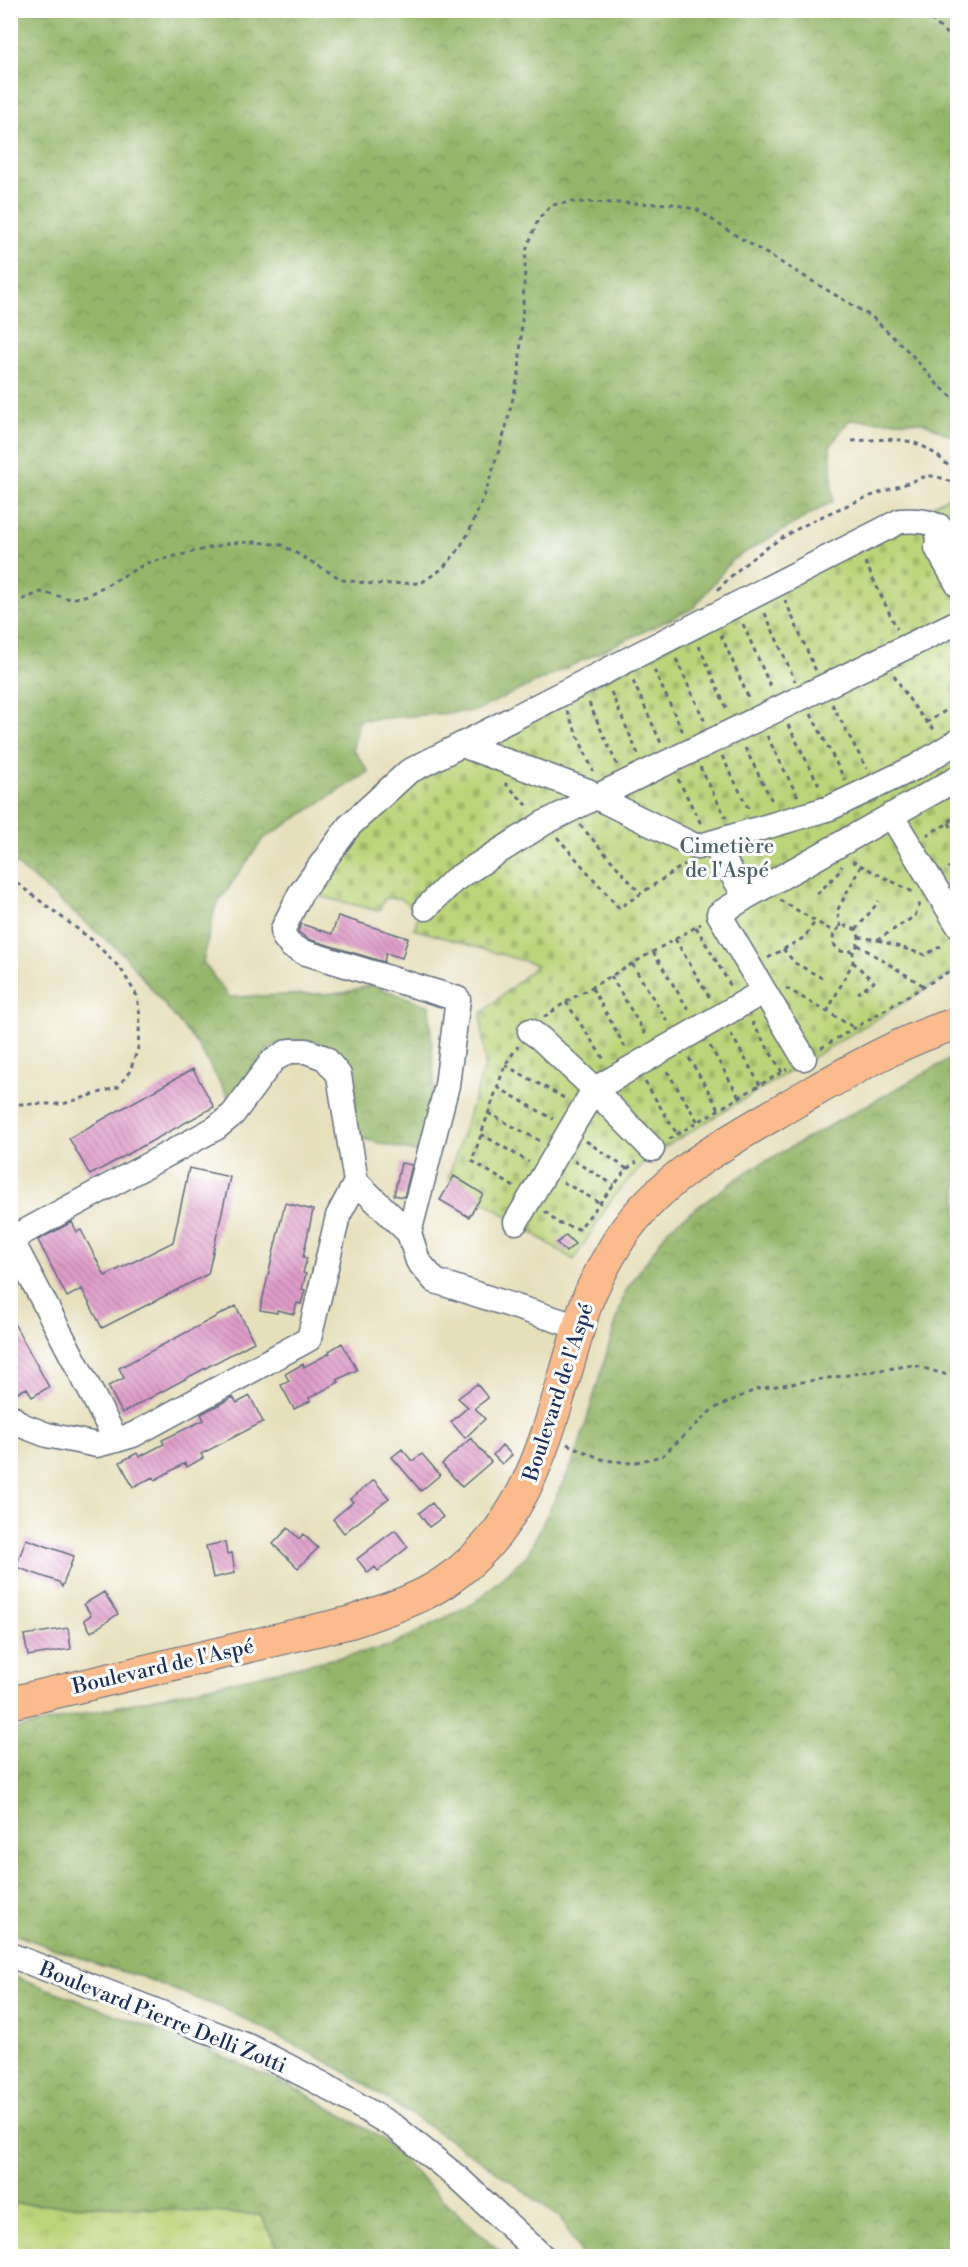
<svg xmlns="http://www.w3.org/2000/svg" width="968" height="2267" viewBox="0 0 968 2267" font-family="'Libre Bodoni',serif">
	<defs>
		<pattern id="grass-tufts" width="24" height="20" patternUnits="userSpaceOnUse" patternTransform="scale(1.5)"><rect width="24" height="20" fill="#bbd479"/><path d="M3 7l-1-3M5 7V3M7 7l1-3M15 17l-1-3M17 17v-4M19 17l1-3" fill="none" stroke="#a0b66b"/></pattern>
		<pattern id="forest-crowns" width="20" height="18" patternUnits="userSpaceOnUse" patternTransform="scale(1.5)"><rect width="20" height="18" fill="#94b669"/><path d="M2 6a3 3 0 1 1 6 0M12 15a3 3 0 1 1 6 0" fill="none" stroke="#78945a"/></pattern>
		<pattern id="cemetery-stones" width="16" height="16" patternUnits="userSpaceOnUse" patternTransform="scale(1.5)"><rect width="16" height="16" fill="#bbd479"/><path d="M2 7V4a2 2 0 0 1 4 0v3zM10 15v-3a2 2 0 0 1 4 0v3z" fill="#a0b66b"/></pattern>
		<pattern id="building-back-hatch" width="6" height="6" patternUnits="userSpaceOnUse" patternTransform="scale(1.5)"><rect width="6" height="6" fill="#df9dc9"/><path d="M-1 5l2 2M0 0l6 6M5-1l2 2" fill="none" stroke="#b480a6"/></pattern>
	</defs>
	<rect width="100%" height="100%" fill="#fff"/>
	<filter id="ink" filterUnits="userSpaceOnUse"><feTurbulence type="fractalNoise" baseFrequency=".0167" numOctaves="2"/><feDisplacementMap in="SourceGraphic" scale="12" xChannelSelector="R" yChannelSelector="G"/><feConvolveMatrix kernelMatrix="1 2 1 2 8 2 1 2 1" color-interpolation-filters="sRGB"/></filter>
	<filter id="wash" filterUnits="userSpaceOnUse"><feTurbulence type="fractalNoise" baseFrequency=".008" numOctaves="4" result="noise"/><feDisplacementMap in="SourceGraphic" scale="24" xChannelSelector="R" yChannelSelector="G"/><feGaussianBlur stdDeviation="1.35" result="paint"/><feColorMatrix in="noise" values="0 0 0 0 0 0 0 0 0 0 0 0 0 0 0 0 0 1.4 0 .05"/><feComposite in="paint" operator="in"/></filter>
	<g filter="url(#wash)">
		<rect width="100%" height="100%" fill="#e6dfbb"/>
		<path fill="url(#grass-tufts)" stroke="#6b826c" stroke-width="1.5" d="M11,2204L106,2206L260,2215L284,2256H11Z"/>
		<path fill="url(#forest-crowns)" stroke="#587264" stroke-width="1.5" d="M10,11H957V439L923,422L849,420L830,446L833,501L732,560L694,608L475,711L359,720L353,749L369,772L263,839L215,907L203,962L229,997L343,993L371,985L429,1005L435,1092L419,1153L355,1137L352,1095L342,1056L317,1041L291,1040L273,1045L249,1072L231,1102L199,1047L124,955L11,860Z
			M957,1055V2256H582L560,2217L479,2159L341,2069L229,2011L142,1977L102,1966L11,1933V1730L390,1646L474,1603L527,1555L576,1456L625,1292L670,1227L748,1171Z
			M11,1975L199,2046L301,2091L381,2138L441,2198L505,2256H284L260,2215L106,2206L11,2204Z"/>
		<path fill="url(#cemetery-stones)" stroke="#6b826c" stroke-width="1.5" d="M950,496L958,510L957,970L650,1156L614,1196L574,1260L448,1178L485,1066L481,1014L537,965L414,929L419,913L400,898H385L379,911L308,893L348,843L408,787L494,739Z"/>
		<g id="blocks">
			<path fill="url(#building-back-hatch)" d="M338,916L408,938L402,958L386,953L384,962L308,939L298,932L301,924L332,934Z
				M193,1069L214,1107L90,1175L69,1138Z
				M401,1163L412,1165L404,1197L394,1195Z
				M189,1168L230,1177L208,1274L102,1328L82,1289L67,1297L38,1240L72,1222L77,1232L81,1230L105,1276L173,1242Z
				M454,1176L483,1194L469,1217L440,1200Z
				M285,1203L313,1210L303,1257L307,1258L303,1273L306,1274L302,1289L305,1290L301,1304L297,1303L294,1314L277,1310V1313L260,1310Z
				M566,1235L575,1244L566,1252L557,1243Z
				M236,1306L254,1342L122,1413L108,1386L124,1378L119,1368Z
				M10,1316L49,1387L32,1397L27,1388L10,1396Z
				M342,1343L357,1370L337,1380L339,1382L309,1398L310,1401L294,1409L281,1385L289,1381L285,1374L303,1364L304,1367L330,1353L329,1351Z
				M477,1384L488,1398L475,1408L485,1419L465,1438L451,1422L468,1407L458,1398Z
				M250,1396L263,1422L201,1454L203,1458L187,1467L185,1463L155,1480L153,1477L133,1487L120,1462L137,1453L139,1457L164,1444L162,1440L204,1420L201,1414L233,1397L237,1403Z
				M471,1438L491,1462L462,1487L442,1464Z
				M502,1445L512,1455L502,1464L493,1455Z
				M402,1449L412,1461L422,1454L440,1475L421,1491L392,1457Z
				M374,1480L389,1498L344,1533L333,1519L353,1502L350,1499Z
				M432,1503L443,1517L429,1527L419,1513Z
				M288,1528L299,1539L303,1534L318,1548L298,1568L273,1544Z
				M395,1530L408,1547L378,1571L375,1567L368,1573L357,1559Z
				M26,1539L74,1556L62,1587L59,1582L16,1567Z
				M225,1542L227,1554L232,1553L235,1573L213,1578L206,1546Z
				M104,1592L118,1614L91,1632L84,1620L91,1615L84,1604Z
				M68,1628L71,1649L28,1656L24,1635Z"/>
		</g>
	</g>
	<g filter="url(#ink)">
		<use href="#blocks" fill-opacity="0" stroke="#626d7f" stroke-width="1.5"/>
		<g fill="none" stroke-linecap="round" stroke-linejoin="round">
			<g stroke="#626d7f" stroke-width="27">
				<path id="minor" d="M939,526L937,548L958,585
					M462,745L588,791
					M604,793L958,622
					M604,801L697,847L830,808L916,767L958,741
					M891,815L958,925
					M746,897L958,778
					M426,908L454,880L544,823L588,801
					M764,991L804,1058
					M530,1031L540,1038L588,1083
					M602,1085L764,991L719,914L746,897L713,843
					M601,1097L652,1149
					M516,1222L589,1098
					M579,1327L435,1281L418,1261L409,1233L447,1085L458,999L303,952L291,946L284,937L283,929L300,894L349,826L408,772L900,521C929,519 936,523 958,542
					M10,1416L21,1425L47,1435L97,1445L116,1440L11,1239L216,1128L233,1114L273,1060L289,1051H306L325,1058L339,1075L356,1182L409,1233
					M116,1440L133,1435L309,1339L338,1216L356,1182
					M10,1955L250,2047L324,2085L395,2127L457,2177L542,2256"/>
			</g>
			<g stroke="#626d7f" stroke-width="34">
				<path id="major" d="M10,1703L351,1622C382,1611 416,1601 443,1583C527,1528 546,1438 573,1348C578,1331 582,1313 589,1296C596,1280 605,1263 614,1248C652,1180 731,1140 795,1102C848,1072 899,1041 958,1023"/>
			</g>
			<path stroke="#626d7f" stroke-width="3" stroke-dasharray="4.5 4.5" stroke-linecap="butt" d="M915,10C931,18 949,33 958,50
				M852,441C887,440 911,433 940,458C948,465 953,470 958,480
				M865,562L897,629
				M718,590C763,539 837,506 900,486C909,483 922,476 931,476C939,476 950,482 958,484
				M785,600L816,671
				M10,613L24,599L41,592L71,599L88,595L147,563L230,543L256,542L282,545L343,580L373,584L421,583L442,569L457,552L468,534L485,494L505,431L519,373L526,251L538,219L552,205L571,202L673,204L698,210L727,230L872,317L911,354L937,384L958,402
				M765,613L795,681
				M743,624L772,690
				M721,635L750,701
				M699,646L728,712
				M676,659L706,724
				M654,670L683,732
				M894,675C907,696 918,715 936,731
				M633,681L661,743
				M611,692L638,754
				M589,703L617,765
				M832,704L867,769
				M567,711L593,771
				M811,714L845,780
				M926,723L958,703
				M788,725L821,789
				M767,736L798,797
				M745,748L773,803
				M722,756L750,812
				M700,767L726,818
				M678,779L702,826
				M505,783L530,808
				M949,823L958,839
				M580,825L640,893
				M929,836L928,834L949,823L958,809
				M557,837L619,908L685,864
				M852,861L915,893
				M948,868L958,863
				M10,878L92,940L121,969L137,996L140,1016L138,1048L130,1071L118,1087L63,1104H10
				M817,894L838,873L842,866
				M780,900L834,932
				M833 939a13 13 0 1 1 26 0a13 13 0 1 1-26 0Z
				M696,927L732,988
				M841,927L837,911L861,866
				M856,930L879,901
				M859,937L877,940L915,916L921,901
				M675,939L711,1000
				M878,940L925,955L943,945
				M858,945L924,986
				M783,949L795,963L822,978
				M653,952L690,1012
				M768,958L805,937L816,920
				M853,962L874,982L858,993
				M632,964L669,1024
				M611,976L647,1037
				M592,988L625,1047
				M786,988L855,1028
				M566,1002L605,1061
				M827,1012L853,962V951
				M544,1017L566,1002L701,924
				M752,1022L782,1072
				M731,1034L760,1085
				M710,1046L739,1097
				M821,1048L958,966
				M689,1058L719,1109
				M505,1065L566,1099
				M667,1071L698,1122
				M645,1082L677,1134
				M497,1087L553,1119
				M488,1113L542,1142
				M481,1134L529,1162
				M669,1139L787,1069
				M586,1141L627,1169
				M574,1161L614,1185
				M563,1182L600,1203
				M514,1187L472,1161L505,1065L518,1046
				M545,1211L557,1223L579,1229L627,1169L637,1162
				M567,1444L604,1460L632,1463L662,1456L713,1409L757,1389L913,1365L958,1378"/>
			<use href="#minor" stroke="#fff" stroke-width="24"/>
			<use href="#major" stroke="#fbbb8c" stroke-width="32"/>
		</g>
	</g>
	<g text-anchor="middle" stroke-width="6" stroke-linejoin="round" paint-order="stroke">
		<g font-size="21" fill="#4b6166" stroke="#fff">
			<text x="727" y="853">Cimetière<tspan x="727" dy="24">de l'Aspé</tspan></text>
		</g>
		<g font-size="21" fill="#1b2f5e" stroke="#fff">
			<text transform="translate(558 1392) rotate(-72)" y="7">Boulevard de l'Aspé</text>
			<text transform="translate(163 1666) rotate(-13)" y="7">Boulevard de l'Aspé</text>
			<text transform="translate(163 2017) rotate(22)" y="7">Boulevard Pierre Delli Zotti</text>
		</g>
	</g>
	<rect width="968" height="2267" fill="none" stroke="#fff" stroke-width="36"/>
</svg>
